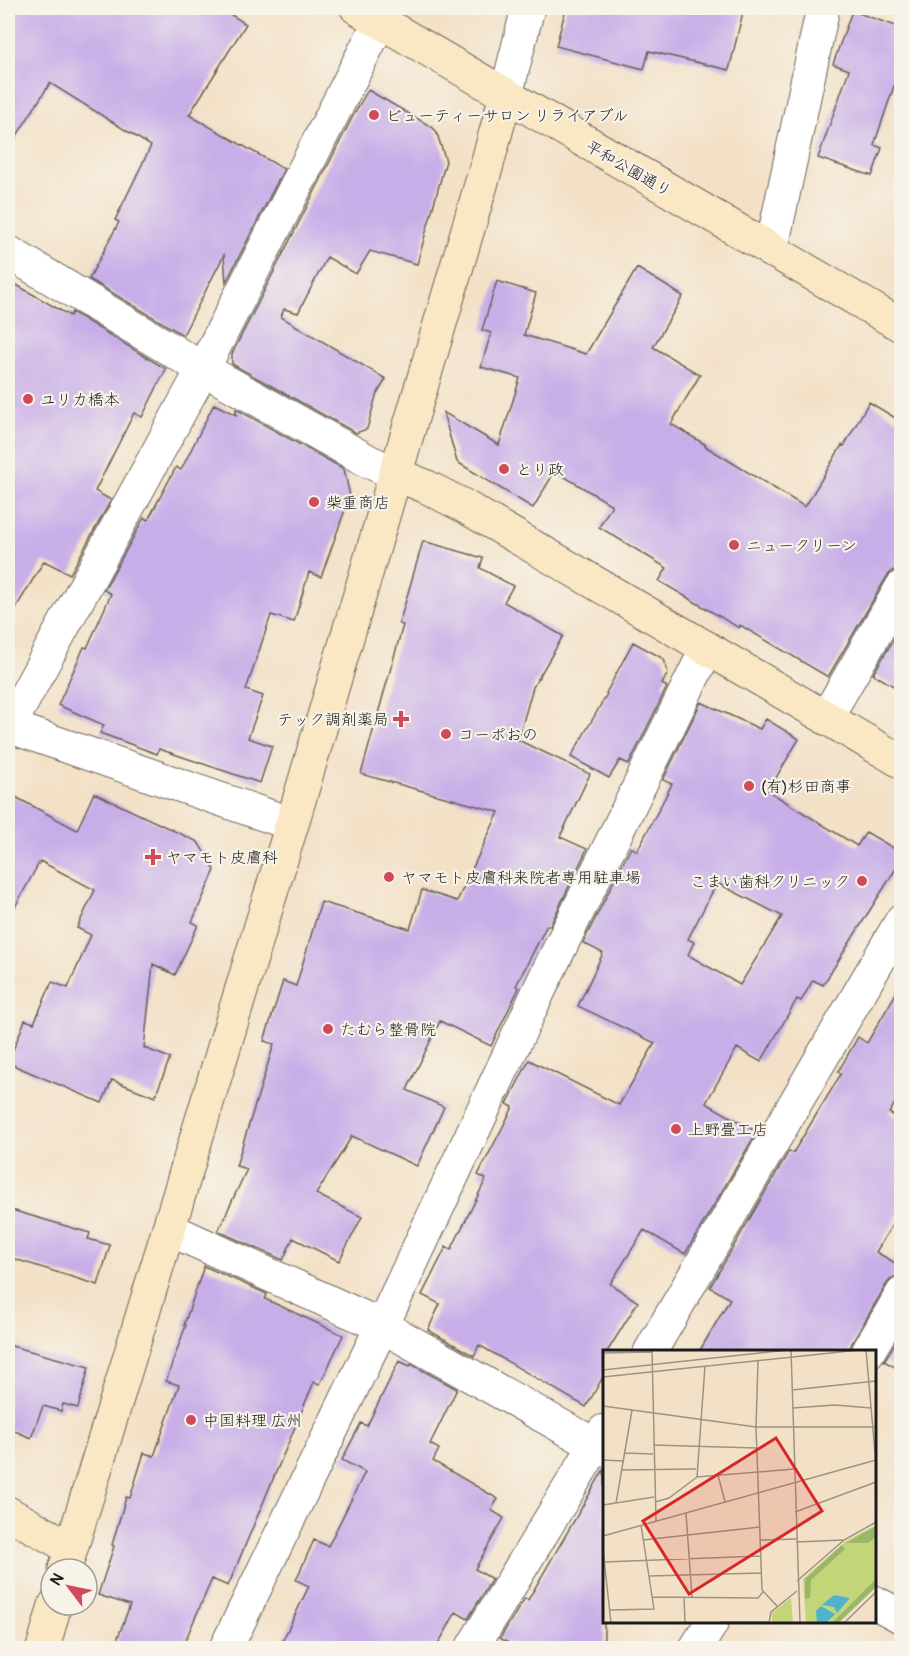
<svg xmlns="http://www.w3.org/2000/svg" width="909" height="1656" viewBox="0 0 909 1656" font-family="Pangolin,'Klee One',sans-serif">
	<rect width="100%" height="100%" fill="#f7f3e8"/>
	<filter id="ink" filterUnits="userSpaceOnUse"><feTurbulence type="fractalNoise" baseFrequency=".0167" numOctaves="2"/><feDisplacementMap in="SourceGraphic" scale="12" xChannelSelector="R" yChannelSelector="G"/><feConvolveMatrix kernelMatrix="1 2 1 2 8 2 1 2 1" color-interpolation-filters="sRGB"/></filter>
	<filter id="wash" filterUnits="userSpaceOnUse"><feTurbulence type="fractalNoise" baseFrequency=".008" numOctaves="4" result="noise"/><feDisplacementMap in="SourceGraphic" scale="24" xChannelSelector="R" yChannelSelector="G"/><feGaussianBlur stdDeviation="1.35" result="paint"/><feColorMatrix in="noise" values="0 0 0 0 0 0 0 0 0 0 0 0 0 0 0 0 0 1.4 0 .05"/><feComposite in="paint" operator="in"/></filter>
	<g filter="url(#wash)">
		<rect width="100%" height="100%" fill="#f3e1c7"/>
		<g id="blocks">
			<path fill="#c7aee8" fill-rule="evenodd" d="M8,8H220L246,24L189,115L284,169L226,282L224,255L183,335L89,279L119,222L115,220L151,146L50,83L8,150Z
				M566,8H744L729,70L649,51L644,69L556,46Z
				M852,11L902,28V88L894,86L874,145L882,148L872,176L818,158L849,70L833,64Z
				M368,90L432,127L436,131L446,161L417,264L370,251L356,274L327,257L298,313L284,309L281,317L386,379L376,396L367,429L356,433L232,364V354L353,116Z
				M637,268L683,296L653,347L700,375L671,424L706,445L705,446L805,507L842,445L844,446L869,402L902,422V568L892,571L886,578L828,677L740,625L739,628L659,581L667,568L599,527L612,505L555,471L533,508L457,462L443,412L499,445L520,378L481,367L491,333L482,330L497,281L536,293L524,335L586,354Z
				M8,280L70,316L72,312L166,369L142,417L134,413L95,491L111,500L70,574L44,561L8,621Z
				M214,404L236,415V409L344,469L350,496L321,577L309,572L294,622L271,615L246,690L263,696L248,738L272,746L260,783L159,749L157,754L100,733L104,725L58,705L84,647L87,648L111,594L104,590L144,518L148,520L176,467L181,470Z
				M423,541L483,558L480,568L513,586L504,602L563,636L533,687L518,740L590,774L560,837L587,849L550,926L547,925L516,986L519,988L491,1046L440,1021L407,1090L444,1107L417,1166L352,1136L316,1194L362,1217L339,1261L293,1238L283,1260L218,1231L247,1169L236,1166L274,1044L264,1041L283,981L296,986L321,902L410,929L422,890L457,901L499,812L361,774L403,625L399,624Z
				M902,625V691L873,674Z
				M633,642L664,659L668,673L662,684L667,687L629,764L620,760L609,778L571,757L607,694L606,693Z
				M701,702L760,729L766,719L799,739L768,791L857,846L866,832L902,853V859L823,985L813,980L801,1001L797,999L761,1062L737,1048L706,1103L757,1132L685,1254L644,1230L610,1284L638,1302L607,1352H604V1375L586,1407L479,1345L474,1356L428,1330L440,1304L422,1295L446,1247L451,1250L486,1179L478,1175L513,1107L507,1104L529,1060L619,1105L655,1043L578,1006L603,953L583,943L631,847L637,851L672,784L663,780ZM717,883L782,916L740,985L688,955L694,942L688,939Z
				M8,793L77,830L94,793L198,842L215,870L192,922L198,925L175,975L153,964L144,1048L170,1058L155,1097L112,1080L102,1103L8,1063L25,1020L34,1023L52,982L68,988L91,935L77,928L95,890L40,861L8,920Z
				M902,983V1092L889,1113L902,1120V1208L876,1252L902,1267V1275L892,1278L886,1285L852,1343L849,1352H699L730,1299L710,1287L789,1151L793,1153L841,1074L838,1072L858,1037L867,1043Z
				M8,1209L90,1233L88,1239L110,1245L98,1285L8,1257Z
				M204,1266L267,1294L265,1299L343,1335L320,1384L314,1382L228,1586L212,1579L182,1648H114L130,1605L98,1595L114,1546L112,1545L126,1497L130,1498L144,1453L154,1456L179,1385L166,1381L186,1325H184Z
				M902,1332V1371L884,1361Z
				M8,1345L89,1367L78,1408L63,1404L61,1411L43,1406L31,1438L8,1428Z
				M399,1361L410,1366L411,1364L457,1389L430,1444L439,1449L433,1461L498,1499L491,1510L504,1518L475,1569L492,1579L468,1619L456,1612L436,1648H279L309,1586L296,1580L314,1540L328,1546L365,1472L342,1460L361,1423L367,1426Z
				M604,1469V1648H517L500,1638L525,1598L528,1600Z"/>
		</g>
	</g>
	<g filter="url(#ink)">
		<use href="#blocks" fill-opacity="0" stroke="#676158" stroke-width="1.5"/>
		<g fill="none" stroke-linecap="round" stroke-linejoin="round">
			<g stroke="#676158" stroke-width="35">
				<path id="street" d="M506,95L528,8
					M771,251L823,8
					M8,252L203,369L368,461L396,474
					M826,718L902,587
					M8,726L292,824
					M8,728L203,369L380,21
					M169,1229L382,1326L604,1450
					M650,1352L902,920
					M868,1352L902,1294
					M874,1602L902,1617
					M226,1648L382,1326L544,980L707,648
					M472,1648L604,1431
					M696,1648L712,1622"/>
			</g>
			<g stroke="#676158" stroke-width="35">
				<path id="secondary" d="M357,8L902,326
					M396,474L427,487L462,505L902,762
					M8,1513L71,1548
					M65,1569L292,824L486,168L506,95
					M43,1648L55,1605"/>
			</g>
			<use href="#street" stroke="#fff" stroke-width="33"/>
			<use href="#secondary" stroke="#fae7c3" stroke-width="33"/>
		</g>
	</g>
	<g fill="#d1495b" stroke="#f7f3e8" stroke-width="2">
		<circle cx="374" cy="115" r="6"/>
		<circle cx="28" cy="399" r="6"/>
		<circle cx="504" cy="469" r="6"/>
		<circle cx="314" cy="502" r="6"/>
		<circle cx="734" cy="545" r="6"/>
		<path d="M398 710h6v6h6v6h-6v6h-6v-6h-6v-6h6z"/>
		<circle cx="446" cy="734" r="6"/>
		<circle cx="749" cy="786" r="6"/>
		<path d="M150 848h6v6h6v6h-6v6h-6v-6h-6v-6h6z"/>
		<circle cx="389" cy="877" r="6"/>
		<circle cx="862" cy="881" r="6"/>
		<circle cx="328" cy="1029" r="6"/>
		<circle cx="676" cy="1129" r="6"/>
		<circle cx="191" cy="1420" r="6"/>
	</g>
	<g text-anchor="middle" stroke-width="4.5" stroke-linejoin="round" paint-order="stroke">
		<g font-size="16" fill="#1c1c1c" stroke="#f7f3e8" text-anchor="start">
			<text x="386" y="121">ビューティーサロン リライアブル</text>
			<text x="40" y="405">ユリカ橋本</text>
			<text x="516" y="475">とり政</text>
			<text x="326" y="508">柴重商店</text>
			<text x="746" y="551">ニュークリーン</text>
			<text x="389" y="725" text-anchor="end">テック調剤薬局</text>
			<text x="458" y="740">コーポおの</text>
			<text x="761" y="792">(有)杉田商事</text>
			<text x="166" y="863">ヤマモト皮膚科</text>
			<text x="401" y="883">ヤマモト皮膚科来院者専用駐車場</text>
			<text x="850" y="887" text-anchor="end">こまい歯科クリニック</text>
			<text x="340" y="1035">たむら整骨院</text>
			<text x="688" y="1135">上野畳工店</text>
			<text x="203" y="1426">中国料理 広州</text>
		</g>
		<g font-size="16" fill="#1c1c1c" stroke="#f7f3e8">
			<text transform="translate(629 168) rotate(30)" y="6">平和公園通り</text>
		</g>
	</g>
	<g transform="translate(603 1350)">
		<rect width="273" height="273" fill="#f3e1c7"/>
		<path d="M273,175V237L236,273H203L200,229L243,191ZM188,248L190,273H169V263Z" fill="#c2d579"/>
		<path d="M273,176V187L265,193H243ZM239,195L242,199L208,230L207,248L202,249V229ZM273,229V237L235,273H229Z" fill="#99b669"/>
		<path d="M231,245L247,248L234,263L231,257L219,255ZM218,256L232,264L223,273H214L213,261Z" fill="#50b3ce"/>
		<path fill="none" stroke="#9d9283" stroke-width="1.5" d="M49,0L53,171M188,0L197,273M263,0L273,114M0,3L49,2M155,11L153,77L159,240L174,256M102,16L94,127L191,119M0,20L185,0M0,27L256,0M189,40L273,31M0,56L153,77H273M190,58L232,55L268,58M50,95L153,98M22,103L50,104M0,110L20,111M18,120L93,119M115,125L122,152M52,152L66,148L94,127M13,153L29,60M0,155L51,147M192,162L273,132M83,163L89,247M0,186L273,110M40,190L157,177M157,190L193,189M193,192L241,190M0,200L8,273M1,212L158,206M46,226L158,223M194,231L241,190L273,172M49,247L155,248L160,242M81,247L82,273M7,260L51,259L38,175M118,272H166M166,273L168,262L194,241M241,273L273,242"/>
		<path fill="#d62828" fill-opacity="0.15" stroke="#d62828" stroke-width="3" d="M173,88L219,161L86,244L40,171Z"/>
		<rect width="273" height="273" fill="none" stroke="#1c1c1c" stroke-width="3"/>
	</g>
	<rect width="909" height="1656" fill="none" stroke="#f7f3e8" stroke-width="30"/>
	<g transform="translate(69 1587) rotate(302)"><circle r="28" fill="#f7f3e8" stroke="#9f9d96" stroke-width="1.5"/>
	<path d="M0-4.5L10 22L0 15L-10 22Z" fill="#d1495b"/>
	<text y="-9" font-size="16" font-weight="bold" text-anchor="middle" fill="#1c1c1c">N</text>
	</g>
</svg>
